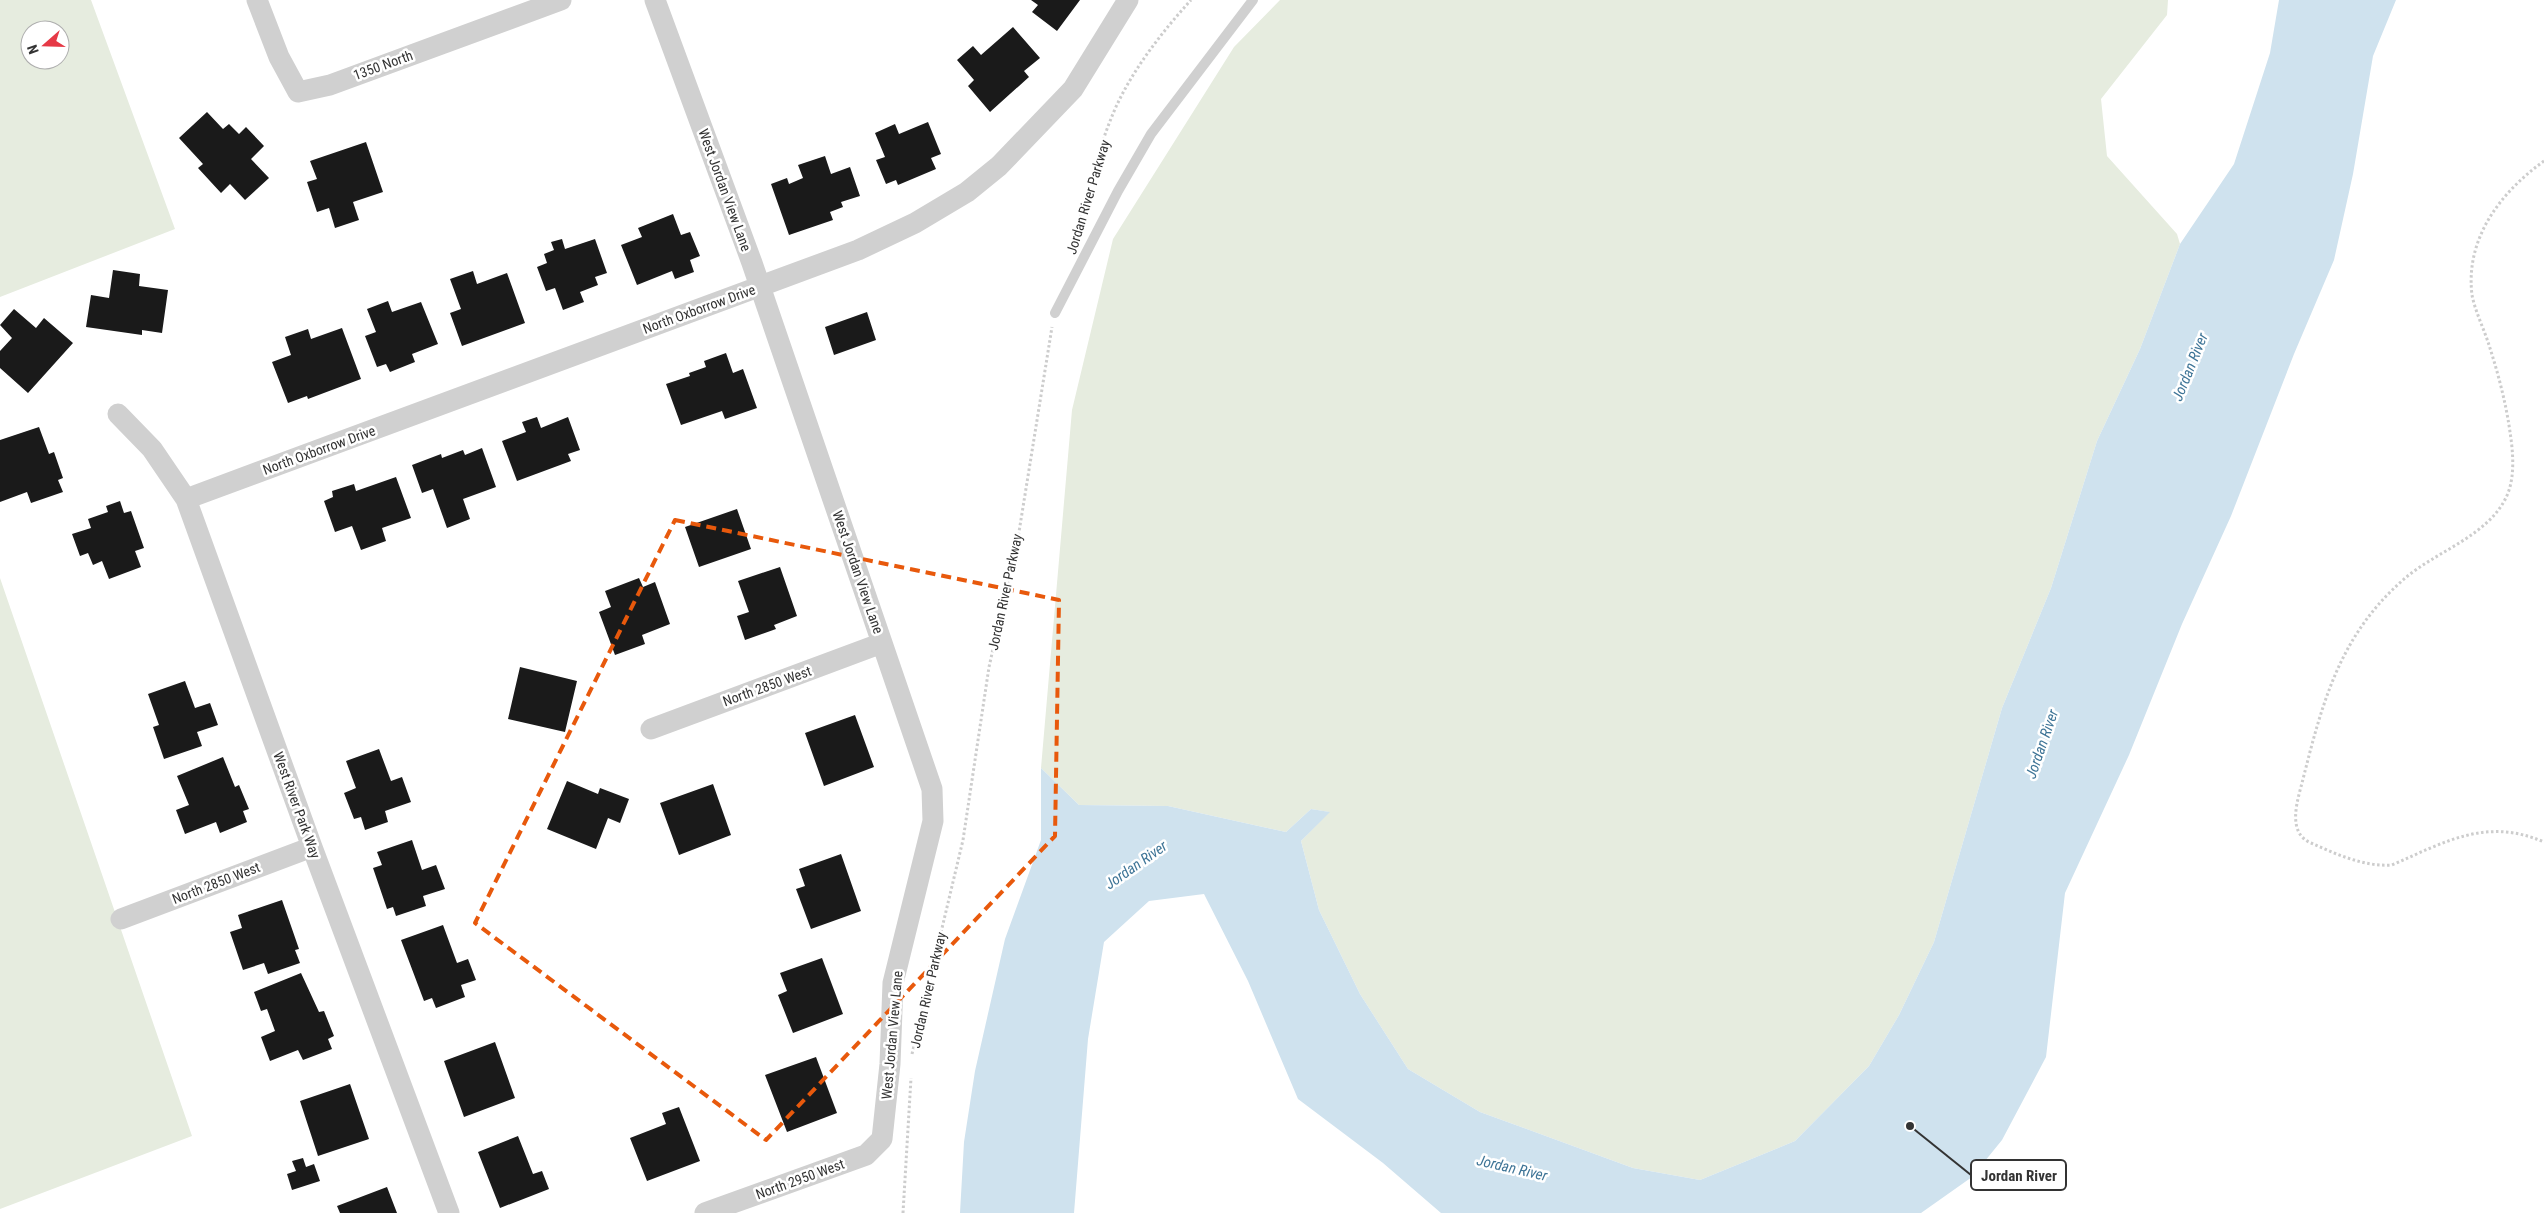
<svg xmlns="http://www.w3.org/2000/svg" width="2544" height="1213" viewBox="0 0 2544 1213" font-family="'Roboto Condensed',sans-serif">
	<rect width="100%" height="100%" fill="#fff"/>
	<path fill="#e6ecdf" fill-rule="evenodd" d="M0,0H91L175,229L0,297ZM30,30H60V60H30Z
		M1280,0H2168L2167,15L2101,99L2107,156L2177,234L2180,244L2140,349L2097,441L2051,588L2002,708L1934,942L1899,1015L1869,1066L1795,1141L1700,1180L1633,1168L1480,1112L1408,1069L1360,994L1319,910L1301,841L1329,812L1311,809L1286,832L1168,806L1079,805L1041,768L1072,410L1113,239L1234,47Z
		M0,578L192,1136L0,1209Z"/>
	<path fill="#cfe2ee" d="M2279,0H2396L2373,56L2353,174L2334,260L2294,354L2231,516L2182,624L2129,755L2065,893L2046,1057L2002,1140L1972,1177L1921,1213H1441L1383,1163L1298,1099L1248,981L1204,894L1149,901L1104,942L1088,1039L1074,1213H960L964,1142L975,1071L1005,939L1041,840V768L1079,805L1168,806L1286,832L1311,809L1330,812L1301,841L1319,910L1360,994L1408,1069L1480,1112L1633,1168L1700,1180L1795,1141L1869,1066L1899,1015L1934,942L2002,708L2051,588L2097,441L2140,349L2180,244L2234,164L2270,53Z"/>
	<path fill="#1a1a1a" d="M1031,0H1080L1057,31L1032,12L1038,5Z
		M1013,27L1040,58L1024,71L1029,77L990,112L968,86L974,80L957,60L973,46L981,55Z
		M207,112L223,129L229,124L239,134L246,127L264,146L251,159L269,178L245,200L230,184L221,193L198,168L203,164L179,138Z
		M928,122L941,154L931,158L936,169L898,185L896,180L886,184L876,160L885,157L875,133L895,124L899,134Z
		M366,142L383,192L353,202L359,220L335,228L329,208L317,212L307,182L317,179L310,161Z
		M825,156L831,174L850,167L860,196L841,202L843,207L830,212L833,220L789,235L771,184L787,178L789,184L803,178L798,165Z
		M673,214L681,235L690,232L700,256L690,260L694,272L675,279L672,271L637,285L621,245L642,237L638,228Z
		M562,239L565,249L595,239L607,273L595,277L598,285L580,292L584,302L563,310L555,288L546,291L537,267L547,263L544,254L554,250L551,242Z
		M113,270L140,274L139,286L168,290L162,333L142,330V335L86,327L91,295L109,298Z
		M473,271L477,284L507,273L525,323L462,346L450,313L461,309L450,279Z
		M388,301L392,312L421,302L438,344L412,354L415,362L390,372L386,364L377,367L365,336L376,332L367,309Z
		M14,309L36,328L44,318L73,343L28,393L0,368V351L12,338L0,325Z
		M867,312L876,340L834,355L825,327Z
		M342,328L361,379L308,399L307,396L288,403L272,362L291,355L285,337L308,329L311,339Z
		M726,353L733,373L743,369L757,408L725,419L722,411L681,425L666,384L690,376L689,373L706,367L704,361Z
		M537,417L541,428L568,417L580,450L568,454L571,461L517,481L502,441L526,432L522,422Z
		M39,427L49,454L54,452L63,478L58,480L63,492L31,503L27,492L0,502V440Z
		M482,448L496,487L463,499L470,519L447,528L433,489L422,493L412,465L441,454L442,458L463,450L465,455Z
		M396,477L411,518L382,528L386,541L361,550L352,526L335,532L324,501L333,497L332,491L354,484L356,491Z
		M120,501L124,513L131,511L144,548L135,551L141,567L109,579L102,561L93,565L88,553L80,556L72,534L91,528L88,519L108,512L106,506Z
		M737,509L751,549L699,567L685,527Z
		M780,567L797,616L774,625L776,629L745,640L737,616L749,612L738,581Z
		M639,578L643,587L655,582L670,624L642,635L645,644L615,655L599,612L611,607L605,591Z
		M520,667L577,681L565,732L508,719Z
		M185,681L195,708L210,703L218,725L197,732L202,746L164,759L153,727L159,725L148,694Z
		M855,715L874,767L824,786L805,733Z
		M379,749L391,781L402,777L411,802L385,811L388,822L365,830L361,817L354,819L344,793L356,788L346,761Z
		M223,757L235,787L239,785L249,809L243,811L247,822L220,833L216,822L185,834L176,810L189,805L177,776Z
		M567,781L598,794L600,788L629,799L620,823L608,818L596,849L547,829Z
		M713,784L731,835L679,855L660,803Z
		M412,840L422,870L436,865L445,889L423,896L426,906L396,916L393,907L387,909L373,868L382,865L377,852Z
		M841,854L861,911L811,929L796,889L805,886L799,869Z
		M282,900L299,949L295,950L300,963L268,974L264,963L243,970L230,932L242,928L238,915Z
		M443,925L457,963L468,959L476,980L461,985L465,997L436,1008L432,998L424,1001L401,940Z
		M822,958L843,1014L793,1033L778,995L787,991L780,973Z
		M301,973L319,1012L324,1011L334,1036L328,1039L332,1049L303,1060L298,1050L270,1061L261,1037L275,1031L267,1009L261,1011L254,992Z
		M495,1042L515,1098L464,1117L444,1061Z
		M816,1057L837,1113L787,1132L765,1075Z
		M350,1084L369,1139L318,1156L300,1101Z
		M679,1107L700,1161L647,1181L630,1138L666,1124L662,1113Z
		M518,1136L533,1174L542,1171L549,1189L500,1208L478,1152Z
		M303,1158L306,1167L314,1164L320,1181L292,1190L287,1174L296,1171L292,1161Z
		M387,1187L397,1213H340L337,1206Z"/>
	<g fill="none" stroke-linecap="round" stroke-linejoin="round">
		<path stroke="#cdcdcd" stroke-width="3" stroke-dasharray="2.5 2.5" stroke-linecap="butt" d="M2544,161C2501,192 2465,238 2472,295C2475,311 2484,329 2489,345C2498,373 2506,403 2510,432C2513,451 2515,475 2508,493C2491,536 2435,551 2403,580C2339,636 2322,704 2302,783C2297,802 2287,833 2311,843C2336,854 2364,867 2392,865C2445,842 2486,817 2544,842
			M1074,241C1086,197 1097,151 1115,109C1133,69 1162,32 1191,0
			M912,1054L963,840L989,667L1019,532L1052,327
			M903,1213L911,1078"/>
		<path stroke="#d0d0d0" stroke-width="10" d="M1055,313L1118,191L1151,134L1253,0"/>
		<path stroke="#d0d0d0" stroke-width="21" d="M257,0L279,57L298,92L330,85L561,0
			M655,0L752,263L932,789L933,821L893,983L890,1064L882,1139L866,1155L705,1213
			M118,414L152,449L186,499L312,847L449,1213
			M186,499L858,250L915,223L967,192L999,166L1073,89L1128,0
			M651,729L882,643
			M121,919L312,847"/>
	</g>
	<path fill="none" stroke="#e8590c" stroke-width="4" stroke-dasharray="10 6" stroke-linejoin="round" d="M675,520L1059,600L1055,836L766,1140L475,923Z"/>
	<g text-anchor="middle" stroke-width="5" stroke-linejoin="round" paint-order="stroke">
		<g font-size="14" fill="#333" stroke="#fff">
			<text transform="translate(383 65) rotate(-20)" y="5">1350 North</text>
			<text transform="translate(725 190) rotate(70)" y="5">West Jordan View Lane</text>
			<text transform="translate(1088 197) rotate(-73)" y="5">Jordan River Parkway</text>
			<text transform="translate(699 309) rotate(-20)" y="5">North Oxborrow Drive</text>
			<text transform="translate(319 450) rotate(-20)" y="5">North Oxborrow Drive</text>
			<text transform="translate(858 572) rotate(71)" y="5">West Jordan View Lane</text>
			<text transform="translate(1005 592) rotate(-78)" y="5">Jordan River Parkway</text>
			<text transform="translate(767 686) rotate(-20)" y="5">North 2850 West</text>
			<text transform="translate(297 805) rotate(70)" y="5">West River Park Way</text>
			<text transform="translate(216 883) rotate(-21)" y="5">North 2850 West</text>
			<text transform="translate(928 990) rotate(-77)" y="5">Jordan River Parkway</text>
			<text transform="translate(892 1035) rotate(-85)" y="5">West Jordan View Lane</text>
			<text transform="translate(800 1179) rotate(-20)" y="5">North 2950 West</text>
		</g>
		<g font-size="15" font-style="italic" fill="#3f7597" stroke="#fff">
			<text transform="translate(2190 367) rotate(-68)" y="5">Jordan River</text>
			<text transform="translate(2042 744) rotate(-71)" y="5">Jordan River</text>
			<text transform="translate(1136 865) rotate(-35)" y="5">Jordan River</text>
			<text transform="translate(1512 1168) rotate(13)" y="5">Jordan River</text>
		</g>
	</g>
	<path fill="none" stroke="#333" stroke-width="2" d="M1910 1126L1971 1175"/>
	<circle fill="#333" stroke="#fff" stroke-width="2" cx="1910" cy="1126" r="5"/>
	<rect fill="#fff" stroke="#333" stroke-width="2" x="1971" y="1160" width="95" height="30" rx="5"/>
	<g font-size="15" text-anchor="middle" font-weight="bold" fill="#333">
		<text x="2019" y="1181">Jordan River</text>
	</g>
	<g transform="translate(45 45) rotate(250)"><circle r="24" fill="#ffffff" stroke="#adadad"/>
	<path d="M0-4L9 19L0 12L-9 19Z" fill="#e63946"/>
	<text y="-8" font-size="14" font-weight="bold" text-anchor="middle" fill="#333333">N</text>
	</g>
</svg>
